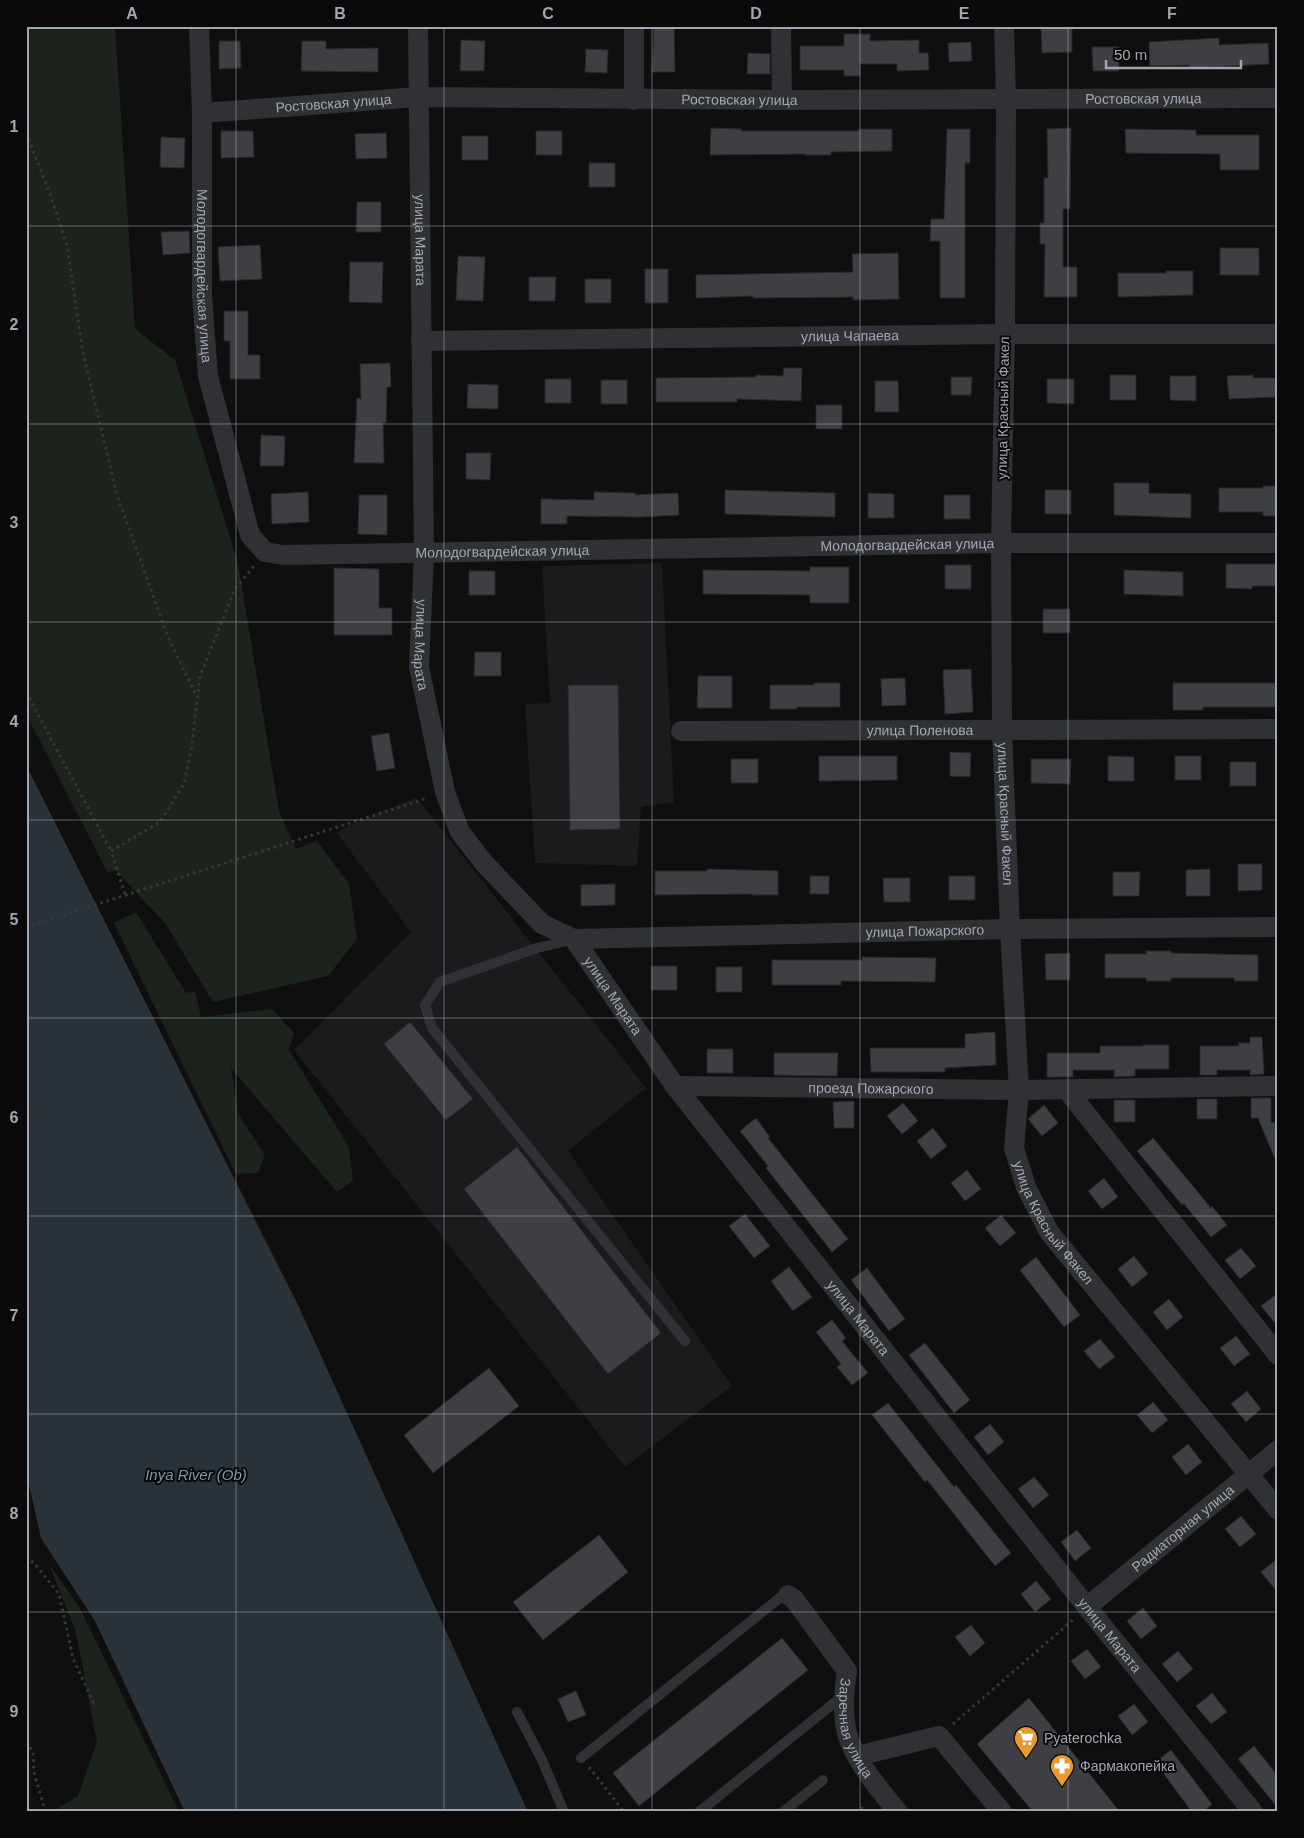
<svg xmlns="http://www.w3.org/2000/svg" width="1304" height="1838" viewBox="0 0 1304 1838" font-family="Helvetica,sans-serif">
	<rect width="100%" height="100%" fill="#0f0f10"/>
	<path fill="#1b1b1d" d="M662,563L674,802L641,807L637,866L535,863L525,704L550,703L542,566Z
		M416,797L646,1088L568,1151L732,1386L625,1467L294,1050L411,932L336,832Z"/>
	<path fill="#1c231c" d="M26,26H115L135,329L175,360L238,563L279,811L296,849L317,841L349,884L357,939L328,976L213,1002L165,923L115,870L108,873L26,714Z
		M136,912L186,993L195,991L201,1017L272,1009L294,1033L289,1050L349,1147L353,1181L337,1192L231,1068L238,1114L265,1155L258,1173L236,1174L114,923Z
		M49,1564L80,1608L179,1812H52L78,1796L97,1742L76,1632Z"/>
	<path fill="#293238" d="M26,765L299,1307L528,1812H185L95,1621L41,1538L26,1471Z"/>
	<path fill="#3e3f43" stroke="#29292c" d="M654,26H674L675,72H652Z
		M1041,26H1072V52L1042,53Z
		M844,34H870V41L919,40V53H928L929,70L897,71V64H860V76H844V70H800V46H844Z
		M1219,38V45L1268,43L1269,64L1190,68L1189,65L1150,66L1149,42Z
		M461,40L485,41L484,71H460Z
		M219,41H240L241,68L219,69Z
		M302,41H326V49L378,48V72L301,71Z
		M971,42L972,61L949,62L948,43Z
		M1092,47H1119V71H1093Z
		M586,49L608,50L607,73L585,72Z
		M748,53L770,54V74H747Z
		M711,128L742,129V131H858V129H892V151L831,152V155H805V154L710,155Z
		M1071,128L1070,209H1063V267H1077V297H1044L1045,244H1040V223H1044V178H1048L1047,129Z
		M947,129H970V163H965V298H940V241H930L931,219H944Z
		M1125,129L1196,130V135H1259V170H1220V154L1126,153Z
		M221,131H253L254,157L221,158Z
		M536,131H562V155H536Z
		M386,133L387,158L356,159L355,134Z
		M462,136H488V160H462Z
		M161,137L185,138L184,168L160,167Z
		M589,163H615V187H589Z
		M357,202H381V232H356Z
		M189,231L190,253L163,255L161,232Z
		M260,245L262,279L220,281L218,247Z
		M1220,248H1259V275H1220Z
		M898,253L899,299L853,300V297L753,298V296L696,298V275L853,272L852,254Z
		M458,256L485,257L483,301L456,300Z
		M350,262H383L382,303L349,302Z
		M645,269H668V303H645Z
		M1166,271H1193V295L1118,297V273H1166Z
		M529,277H556L555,301H529Z
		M585,279H611V303H585Z
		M224,311H248V355H260V379H230V341H224Z
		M390,363L391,387H387L386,423H383L384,463H354L357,398L361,399L360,364Z
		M784,368H802L801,401L737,399V402H656V378L756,377V375L783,376Z
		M1110,375H1136V400H1110Z
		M1253,375V378H1278V397L1229,399L1227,376Z
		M1170,376H1196V401L1170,400Z
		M951,377H972L971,395H951Z
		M545,379H571V403H545Z
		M1047,379H1074V404L1047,403Z
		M601,380H627V404H601Z
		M875,381H898L899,412H875Z
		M468,384L498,385V409L467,408Z
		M816,405H842V429H816Z
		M261,435L285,436L284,466H260Z
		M466,453H491L490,480L466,479Z
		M1114,483H1149V493L1191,494V518L1114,515Z
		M1263,486H1278V516H1263V512H1219V488H1263Z
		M725,490L835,493V517L725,514Z
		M1045,490H1071V514H1045Z
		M308,492L309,522L272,524L271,494Z
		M594,492L635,493V495L678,493L679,515L641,517L567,516V524H541V499L594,500Z
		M868,493L894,494V518H868Z
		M359,495H387V535L358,534Z
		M944,495H970V519H944Z
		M1226,564H1278V586H1252V589L1226,588Z
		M945,565H971V589H945Z
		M810,567H849V603H810V595L703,594V570L810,571Z
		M334,568L379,569V608H392V635H334Z
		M1124,570L1183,572V596L1124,594Z
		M469,571H495V595H469Z
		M1043,609H1070V633H1043Z
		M475,652H501V676H474Z
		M971,669L973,712L945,714L943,670Z
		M698,676H732V708H697Z
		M905,678L906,705L882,706L881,679Z
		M814,683H840V707H797V709H770V685H814Z
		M1173,683H1278V707H1203V710H1173Z
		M568,685H618L620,829L570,830Z
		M389,733L395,768L377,771L371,736Z
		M950,752L971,753L970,777L950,776Z
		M819,756H897V780L819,781Z
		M1108,756L1134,757V781H1108Z
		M1175,756H1201V780H1175Z
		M731,759H758V783H731Z
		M1031,759H1071L1070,784L1031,783Z
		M1230,762H1256V786H1230Z
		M1238,864H1262V890L1238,891Z
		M707,869L778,871V895H752V894L655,895V871H707Z
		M1210,869V896H1186V870Z
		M1113,872H1140L1139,896H1113Z
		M810,876H829V894H810Z
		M949,876H975V900H949Z
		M883,878H910V902H884Z
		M615,884V905L581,906V885Z
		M1146,951H1171V953L1258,955V981H1234V978H1171V981H1146V978H1105V954H1146Z
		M1070,953V980H1046L1045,954Z
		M862,957L936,958L935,982L841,981V985H772V960H862Z
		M651,966H677V990H651Z
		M716,967H742V992H716Z
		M410,1022L473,1099L446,1120L384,1044Z
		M995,1032L996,1065L945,1068V1072H871L870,1048H965V1034Z
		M1250,1037H1262L1264,1074L1250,1075V1070H1217V1075H1200V1046H1239L1238,1043H1250Z
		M1143,1045H1169V1069H1135V1076L1114,1077V1070H1073V1077H1047V1053H1100V1046H1143Z
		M707,1049H733V1073H707Z
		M774,1053H838L837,1076L774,1075Z
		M1251,1098H1271V1123L1278,1121V1166L1258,1118H1251Z
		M1197,1099H1217V1119H1197Z
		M1114,1100H1135V1122H1114Z
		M854,1101V1128H834L833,1102Z
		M903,1103L918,1121L902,1134L887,1116Z
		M1044,1105L1058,1123L1042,1136L1028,1119Z
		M756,1118L770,1137L768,1138L848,1239L832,1252L766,1168L768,1166L740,1131Z
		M933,1128L947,1146L931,1159L917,1141Z
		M1153,1138L1211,1208L1212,1206L1227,1225L1211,1237L1184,1204L1182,1205L1137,1151Z
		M517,1147L661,1333L608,1374L464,1189Z
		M967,1170L981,1189L965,1201L951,1183Z
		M1104,1178L1118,1197L1102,1209L1088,1191Z
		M745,1214L770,1246L754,1258L729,1226Z
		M1001,1215L1016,1233L1000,1246L985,1228Z
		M1241,1248L1256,1266L1240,1279L1225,1260Z
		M1134,1256L1148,1274L1132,1287L1118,1269Z
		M1036,1257L1080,1315L1064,1327L1020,1270Z
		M789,1267L812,1297L793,1311L771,1281Z
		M867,1268L905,1319L889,1331L851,1280Z
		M1278,1293V1327L1261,1306Z
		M1169,1299L1183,1317L1167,1330L1153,1312Z
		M832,1320L846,1338L842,1341L868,1373L852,1385L837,1367L841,1364L816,1332Z
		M1236,1336L1250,1354L1234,1366L1220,1348Z
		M1100,1339L1115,1357L1099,1369L1084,1351Z
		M925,1343L970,1400L954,1413L909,1355Z
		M489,1368L519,1406L433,1473L404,1435Z
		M1247,1391L1261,1409L1246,1422L1231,1404Z
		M1153,1402L1168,1420L1152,1433L1137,1415Z
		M888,1403L954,1487L956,1485L1011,1553L995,1566L927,1480L925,1482L872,1415Z
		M990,1424L1004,1442L988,1455L974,1437Z
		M1188,1444L1202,1462L1186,1475L1172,1457Z
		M1034,1477L1049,1495L1033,1508L1018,1489Z
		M1241,1516L1256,1534L1240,1547L1225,1529Z
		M1077,1530L1091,1548L1075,1561L1061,1542Z
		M599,1535L628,1572L543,1640L513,1602Z
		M1278,1558V1593L1261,1572Z
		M1036,1581L1051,1599L1035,1612L1021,1594Z
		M1143,1608L1157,1626L1141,1639L1127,1621Z
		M971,1625L985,1643L970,1656L955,1637Z
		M782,1638L808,1670L639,1806L613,1773Z
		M1087,1649L1101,1667L1085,1679L1071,1661Z
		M1178,1651L1193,1669L1177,1682L1162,1664Z
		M576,1691L586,1715L568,1722L558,1699Z
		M1212,1693L1227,1712L1211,1724L1196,1706Z
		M1029,1698L1120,1812H1033L977,1744Z
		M1134,1704L1148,1722L1132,1735L1118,1716Z
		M1254,1746L1278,1776V1808L1238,1759Z
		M1171,1750L1212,1804L1203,1812H1192L1155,1762Z"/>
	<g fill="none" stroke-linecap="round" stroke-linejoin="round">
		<path stroke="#36383c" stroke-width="3" stroke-dasharray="2.5 4" stroke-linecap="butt" d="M26,133L51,196L67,246L83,353L117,495L168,637L197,697
			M26,692L111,851
			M125,894L111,851L160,822L184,784L192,746L200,676L235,589L255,565
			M26,927L428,798
			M26,1557L35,1564L59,1594L73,1658L95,1706
			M953,1724L1075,1618
			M26,1742L33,1752L34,1772L44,1807
			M589,1767L624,1812
			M855,1812L862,1808L868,1812"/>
		<path stroke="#303135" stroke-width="10" d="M571,940L537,948L440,982L425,1005L432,1028L685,1341
			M517,1712L542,1760L564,1812
			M581,1758L782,1596L788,1595
			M699,1812L844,1695
			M783,1812L823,1780"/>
		<g stroke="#303135" stroke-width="20">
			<path id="s1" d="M199,26L202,113V295L208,376L250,535L265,552L283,555L1001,543H1278"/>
			<path id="s2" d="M418,26L424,553L419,667L445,792L460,832L484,863L542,924L574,939L675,1086L1087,1607L1253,1812"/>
			<path d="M781,26L782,100"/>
			<path id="s3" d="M1004,26L1006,98L1005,334L1001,543L1002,730L1010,929L1019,1090L1014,1148L1026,1187L1049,1232L1278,1510"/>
			<path d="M634,100V26"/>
			<path id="s4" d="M202,113L418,97L782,100L1278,98"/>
			<path id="s5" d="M421,341L1005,334H1278"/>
			<path id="s6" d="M681,731L1278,729"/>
			<path id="s7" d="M574,939L1010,929L1278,927"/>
			<path id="s8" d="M675,1086L1019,1090L1278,1086"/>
			<path d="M1067,1090L1278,1355"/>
			<path id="s9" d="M788,1595L794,1599L847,1671C844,1691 842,1717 848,1737C858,1765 879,1789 898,1812"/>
			<path id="s10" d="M1087,1607L1278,1450"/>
			<path d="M857,1756L939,1736L1002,1812"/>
		</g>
	</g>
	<path fill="none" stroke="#a1a7b1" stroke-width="1" stroke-opacity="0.55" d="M236,26V1812M444,26V1812M652,26V1812M860,26V1812M1068,26V1812M26,226H1278M26,424H1278M26,622H1278M26,820H1278M26,1018H1278M26,1216H1278M26,1414H1278M26,1612H1278"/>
	<defs>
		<g id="supermarket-pin" transform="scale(1.25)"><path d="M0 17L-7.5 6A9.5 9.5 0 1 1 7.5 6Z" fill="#e8992f" stroke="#0a0a0b"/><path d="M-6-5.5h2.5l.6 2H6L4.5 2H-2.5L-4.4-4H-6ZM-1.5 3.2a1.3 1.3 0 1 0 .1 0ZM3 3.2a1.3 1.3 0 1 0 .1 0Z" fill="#fff"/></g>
		<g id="pharmacy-pin" transform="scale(1.25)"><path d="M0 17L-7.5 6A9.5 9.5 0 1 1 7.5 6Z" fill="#e8992f" stroke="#0a0a0b"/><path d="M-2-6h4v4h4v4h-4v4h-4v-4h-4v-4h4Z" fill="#fff"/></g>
	</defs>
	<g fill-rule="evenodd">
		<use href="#supermarket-pin" x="1026" y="1738"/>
		<use href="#pharmacy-pin" x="1062" y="1766"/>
	</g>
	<g text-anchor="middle" stroke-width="4" stroke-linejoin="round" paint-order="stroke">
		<g font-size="14" fill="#a1a7b1" stroke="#0a0a0b">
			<text dy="5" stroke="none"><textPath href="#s4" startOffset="942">Ростовская улица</textPath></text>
			<text dy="5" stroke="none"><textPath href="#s4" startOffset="538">Ростовская улица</textPath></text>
			<text dy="5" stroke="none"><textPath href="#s4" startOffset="132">Ростовская улица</textPath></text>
			<text dy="5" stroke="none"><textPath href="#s2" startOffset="214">улица Марата</textPath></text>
			<text dy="5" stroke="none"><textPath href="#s1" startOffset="250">Молодогвардейская улица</textPath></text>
			<text dy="5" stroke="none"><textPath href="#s5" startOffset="429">улица Чапаева</textPath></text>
			<text transform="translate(1003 408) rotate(-89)" y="5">улица Красный Факел</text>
			<text dy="5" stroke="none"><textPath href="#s1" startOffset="1180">Молодогвардейская улица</textPath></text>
			<text dy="5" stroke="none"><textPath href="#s1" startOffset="775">Молодогвардейская улица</textPath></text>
			<text dy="5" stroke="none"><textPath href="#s2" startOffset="619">улица Марата</textPath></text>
			<text dy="5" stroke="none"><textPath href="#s6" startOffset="239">улица Поленова</textPath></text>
			<text dy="5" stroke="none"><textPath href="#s3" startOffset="788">улица Красный Факел</textPath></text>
			<text dy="5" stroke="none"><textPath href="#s7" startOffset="351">улица Пожарского</textPath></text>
			<text dy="5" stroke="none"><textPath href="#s2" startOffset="1039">улица Марата</textPath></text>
			<text dy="5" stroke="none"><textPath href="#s8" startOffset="196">проезд Пожарского</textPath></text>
			<text dy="5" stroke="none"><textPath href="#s3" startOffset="1208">улица Красный Факел</textPath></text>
			<text dy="5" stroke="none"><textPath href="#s2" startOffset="1444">улица Марата</textPath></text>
			<text dy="5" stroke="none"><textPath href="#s10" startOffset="124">Радиаторная улица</textPath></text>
			<text dy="5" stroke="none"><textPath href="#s2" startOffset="1849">улица Марата</textPath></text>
			<text dy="5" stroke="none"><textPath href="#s9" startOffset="156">Заречная улица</textPath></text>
		</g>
		<g font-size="14" fill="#a1a7b1" stroke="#0a0a0b" text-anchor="start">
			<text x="1044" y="1743">Pyaterochka</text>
			<text x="1080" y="1771">Фармакопейка</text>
		</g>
		<g font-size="15" font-style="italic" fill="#7898ab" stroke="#0a0a0b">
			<text x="196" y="1480">Inya River (Ob)</text>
		</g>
	</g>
	<rect width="1304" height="1838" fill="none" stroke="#0a0a0b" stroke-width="55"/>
	<path d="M1106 60v8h135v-8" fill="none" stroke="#a1a7b1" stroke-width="2.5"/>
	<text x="1114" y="60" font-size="15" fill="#a1a7b1" stroke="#0a0a0b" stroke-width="4" paint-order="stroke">50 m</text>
	<rect x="28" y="28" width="1248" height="1782" fill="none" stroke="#a1a7b1" stroke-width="2"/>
	<g font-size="16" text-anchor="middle" font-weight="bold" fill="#a1a7b1">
		<text x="132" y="19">A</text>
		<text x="340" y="19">B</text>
		<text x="548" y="19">C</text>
		<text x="756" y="19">D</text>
		<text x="964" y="19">E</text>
		<text x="1172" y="19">F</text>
		<text x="14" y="132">1</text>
		<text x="14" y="330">2</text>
		<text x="14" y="528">3</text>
		<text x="14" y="727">4</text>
		<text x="14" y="925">5</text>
		<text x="14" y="1123">6</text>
		<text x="14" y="1321">7</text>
		<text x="14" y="1519">8</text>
		<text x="14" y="1717">9</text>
	</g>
</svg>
